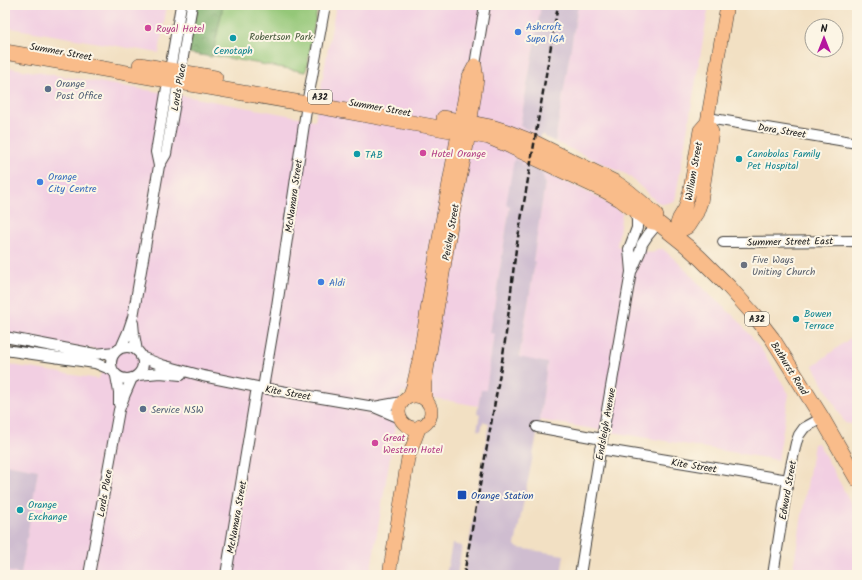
<svg xmlns="http://www.w3.org/2000/svg" width="862" height="580" viewBox="0 0 862 580" font-family="Kalam,sans-serif">
	<defs>
		<pattern id="forest-crowns" width="20" height="18" patternUnits="userSpaceOnUse"><rect width="20" height="18" fill="#77ac68"/><path d="M2 6a3 3 0 1 1 6 0M12 15a3 3 0 1 1 6 0" fill="none" stroke="#618b55"/></pattern>
	</defs>
	<rect width="100%" height="100%" fill="#fcf5e5"/>
	<filter id="ink" filterUnits="userSpaceOnUse"><feTurbulence type="fractalNoise" baseFrequency=".025" numOctaves="2"/><feDisplacementMap in="SourceGraphic" scale="8" xChannelSelector="R" yChannelSelector="G"/><feConvolveMatrix kernelMatrix="1 2 1 2 8 2 1 2 1" color-interpolation-filters="sRGB"/></filter>
	<filter id="wash" filterUnits="userSpaceOnUse"><feTurbulence type="fractalNoise" baseFrequency=".012" numOctaves="4" result="noise"/><feDisplacementMap in="SourceGraphic" scale="16" xChannelSelector="R" yChannelSelector="G"/><feGaussianBlur stdDeviation="0.9" result="paint"/><feColorMatrix in="noise" values="0 0 0 0 0 0 0 0 0 0 0 0 0 0 0 0 0 1.4 0 .05"/><feComposite in="paint" operator="in"/></filter>
	<g filter="url(#wash)">
		<rect width="100%" height="100%" fill="#f2e0c3"/>
		<path fill="#f2cfe2" d="M5,5H167L159,53L5,27Z
			M336,5H541L520,126L533,129L529,165L526,164L506,205H510L490,333H494L486,391L481,390L478,406L401,392L370,575H5V571L21,574L38,470L5,464V364L98,379L115,352L28,342L5,336V67L190,97L315,120Z
			M578,5H709L675,201L663,204L656,201L628,175L555,142Z
			M541,171L579,188L599,198L622,213L617,246L652,253L657,249H663L682,266L711,296L738,320L746,330L763,352L789,394L778,460L540,420L547,363L519,358L535,263L533,262L545,183Z
			M857,333V425L845,423L813,366Z
			M818,443L857,514V575H792L814,444Z"/>
		<path fill="#cfbdd0" d="M541,5H578L555,142L545,137V135L543,134L542,136L540,135L536,154L540,165L545,183L533,261L535,262L519,357L547,363L540,420L515,545L518,548L564,555L561,575H464L489,423L483,422L481,431L477,430L480,414L477,413L481,390H486L494,334L490,333L510,206L506,205L514,159L521,162V165L526,164L529,165L533,129L530,128L528,130L520,126Z
			M5,464L38,470L21,574L5,571Z
			M452,544L462,546L457,575H446Z"/>
		<path fill="#94c778" stroke="#58724a" d="M207,5H318L306,72L199,53Z"/>
		<path fill="url(#forest-crowns)" stroke="#4a6442" d="M195,5H222V11L212,57L187,53Z"/>
	</g>
	<g filter="url(#ink)">
		<g fill="none" stroke-linecap="round" stroke-linejoin="round">
			<g stroke="#3c3935" stroke-width="12">
				<path id="minor" d="M475,65L485,5
					M708,118L857,143
					M159,166L166,154L192,5
					M723,242L857,241
					M632,270L640,252L642,244L648,235L658,223
					M133,323L134,334L137,351
					M5,337L95,354L115,352
					M111 363a16 16 0 1 1 32 0a16 16 0 1 1-32 0Z
					M121,348L128,332L133,317L159,166L156,152L181,5
					M5,350L95,363L112,370
					M141,357L162,365L203,376L257,387L374,407L400,418
					M138,375L160,373L181,375
					M116,376L119,392V404
					M263,388L277,306L307,104L325,5
					M374,407L402,402
					M537,427L602,439
					M600,449L788,480
					M89,575L119,410L125,394L132,378
					M226,575L257,387
					M580,575L602,439L631,272L629,249L637,228V220L636,215L634,210
					M773,575L788,480L796,443L799,435L804,428L822,418"/>
			</g>
			<g stroke="#3c3935" stroke-width="14">
				<path id="major" d="M673,235L679,218L685,208L690,190L700,130L707,122L727,5
					M673,235L688,227L697,213L701,202L712,132L707,122
					M399 412a16 16 0 1 1 32 0a16 16 0 1 1-32 0Z
					M409,397L413,386L419,360L436,255L468,78L475,65
					M425,400V382L428,364L453,213L467,145L477,79L475,65
					M389,575L408,458L420,426"/>
			</g>
			<g stroke="#3c3935" stroke-width="16">
				<path id="highway" d="M5,52L307,104L489,137L506,144L606,191L620,199L649,221L658,223L688,247L701,259L729,287L754,315L772,338L784,357L822,418L857,479
					M140,65L215,78
					M444,118L491,127L507,132L535,143L616,183L629,192L655,214L656,217"/>
			</g>
			<use href="#minor" stroke="#fff" stroke-width="10"/>
			<use href="#major" stroke="#f9bc8a" stroke-width="13"/>
			<use href="#highway" stroke="#f9bc8a" stroke-width="15"/>
			<path stroke="#1c1c1c" stroke-width="2.5" stroke-dasharray="6 3" stroke-linecap="butt" d="M464,575C476,504 490,433 502,361C508,324 511,287 516,249L558,5"/>
		</g>
	</g>
	<g fill="#d1479c" stroke="#fcf5e5" stroke-width="1.5">
		<circle cx="148" cy="28" r="4"/>
		<circle cx="423" cy="153" r="4"/>
		<circle cx="375" cy="443" r="4"/>
	</g>
	<g fill="#3f7fe0" stroke="#fcf5e5" stroke-width="1.5">
		<circle cx="518" cy="32" r="4"/>
		<circle cx="40" cy="182" r="4"/>
		<circle cx="321" cy="282" r="4"/>
	</g>
	<g fill="#0f9aa8" stroke="#fcf5e5" stroke-width="1.5">
		<circle cx="233" cy="38" r="4"/>
		<circle cx="357" cy="154" r="4"/>
		<circle cx="739" cy="159" r="4"/>
		<circle cx="796" cy="319" r="4"/>
		<circle cx="20" cy="510" r="4"/>
	</g>
	<g fill="#5c6f8a" stroke="#fcf5e5" stroke-width="1.5">
		<circle cx="48" cy="89" r="4"/>
		<circle cx="143" cy="409" r="4"/>
	</g>
	<circle fill="#6b7280" stroke="#fcf5e5" stroke-width="1.5" cx="744" cy="265" r="4"/>
	<rect fill="#1a4fb4" stroke="#fcf5e5" stroke-width="1.5" x="457" y="490" width="10" height="10" rx="2"/>
	<g text-anchor="middle" stroke-width="4" stroke-linejoin="round" paint-order="stroke">
		<g fill="#fcf5e5" stroke="#5f5d58" stroke-width="1">
			<rect x="308" y="90" width="24" height="14" rx="3"/>
			<rect x="745" y="312" width="24" height="14" rx="3"/>
		</g>
		<g font-size="9" font-weight="bold" fill="#1c1c1c">
			<text x="320" y="100">A32</text>
			<text x="757" y="322">A32</text>
		</g>
		<g font-size="10" fill="#366cbe" stroke="#fcf5e5" text-anchor="start">
			<text x="526" y="30">Ashcroft<tspan x="526" dy="12">Supa IGA</tspan></text>
			<text x="48" y="180">Orange<tspan x="48" dy="12">City Centre</tspan></text>
			<text x="329" y="286">Aldi</text>
		</g>
		<g font-size="10" fill="#b23c85" stroke="#fcf5e5" text-anchor="start">
			<text x="156" y="32">Royal Hotel</text>
			<text x="431" y="157">Hotel Orange</text>
			<text x="383" y="441">Great<tspan x="383" dy="12">Western Hotel</tspan></text>
		</g>
		<g font-size="10" fill="#46583c" stroke="#fcf5e5">
			<text x="281" y="40">Robertson Park</text>
		</g>
		<g font-size="10" fill="#0d838f" stroke="#fcf5e5" text-anchor="start">
			<text x="233" y="54" text-anchor="middle">Cenotaph</text>
			<text x="747" y="157">Canobolas Family<tspan x="747" dy="12">Pet Hospital</tspan></text>
			<text x="365" y="158">TAB</text>
			<text x="804" y="317">Bowen<tspan x="804" dy="12">Terrace</tspan></text>
			<text x="28" y="508">Orange<tspan x="28" dy="12">Exchange</tspan></text>
		</g>
		<g font-size="10" fill="#1c1c1c" stroke="#fcf5e5">
			<text transform="translate(61 51) rotate(10)" y="4">Summer Street</text>
			<text transform="translate(178 87) rotate(-80)" y="4">Lords Place</text>
			<text transform="translate(380 107) rotate(10)" y="4">Summer Street</text>
			<text transform="translate(782 130) rotate(9)" y="4">Dora Street</text>
			<text transform="translate(693 171) rotate(-80)" y="4">William Street</text>
			<text transform="translate(293 196) rotate(-82)" y="4">McNamara Street</text>
			<text transform="translate(450 232) rotate(-80)" y="4">Peisley Street</text>
			<text transform="translate(790 241) rotate(-1)" y="4">Summer Street East</text>
			<text transform="translate(790 368) rotate(58)" y="4">Bathurst Road</text>
			<text transform="translate(288 392) rotate(10)" y="4">Kite Street</text>
			<text transform="translate(605 424) rotate(-80)" y="4">Endsleigh Avenue</text>
			<text transform="translate(694 465) rotate(9)" y="4">Kite Street</text>
			<text transform="translate(787 490) rotate(-80)" y="4">Edward Street</text>
			<text transform="translate(104 493) rotate(-80)" y="4">Lords Place</text>
			<text transform="translate(236 517) rotate(-80)" y="4">McNamara Street</text>
		</g>
		<g font-size="10" fill="#4e5e75" stroke="#fcf5e5" text-anchor="start">
			<text x="56" y="87">Orange<tspan x="56" dy="12">Post Office</tspan></text>
			<text x="151" y="413">Service NSW</text>
		</g>
		<g font-size="10" fill="#5b616d" stroke="#fcf5e5" text-anchor="start">
			<text x="752" y="263">Five Ways<tspan x="752" dy="12">Uniting Church</tspan></text>
		</g>
		<g font-size="10" fill="#164399" stroke="#fcf5e5" text-anchor="start">
			<text x="471" y="499">Orange Station</text>
		</g>
	</g>
	<rect width="862" height="580" fill="none" stroke="#fcf5e5" stroke-width="20"/>
	<g transform="translate(824 38)"><circle r="19" fill="#fcf5e5" stroke="#a29e95"/>
	<path d="M0-3L7 15L0 10L-7 15Z" fill="#b5179e"/>
	<text y="-6" font-size="11" font-weight="bold" text-anchor="middle" fill="#1c1c1c">N</text>
	</g>
</svg>
